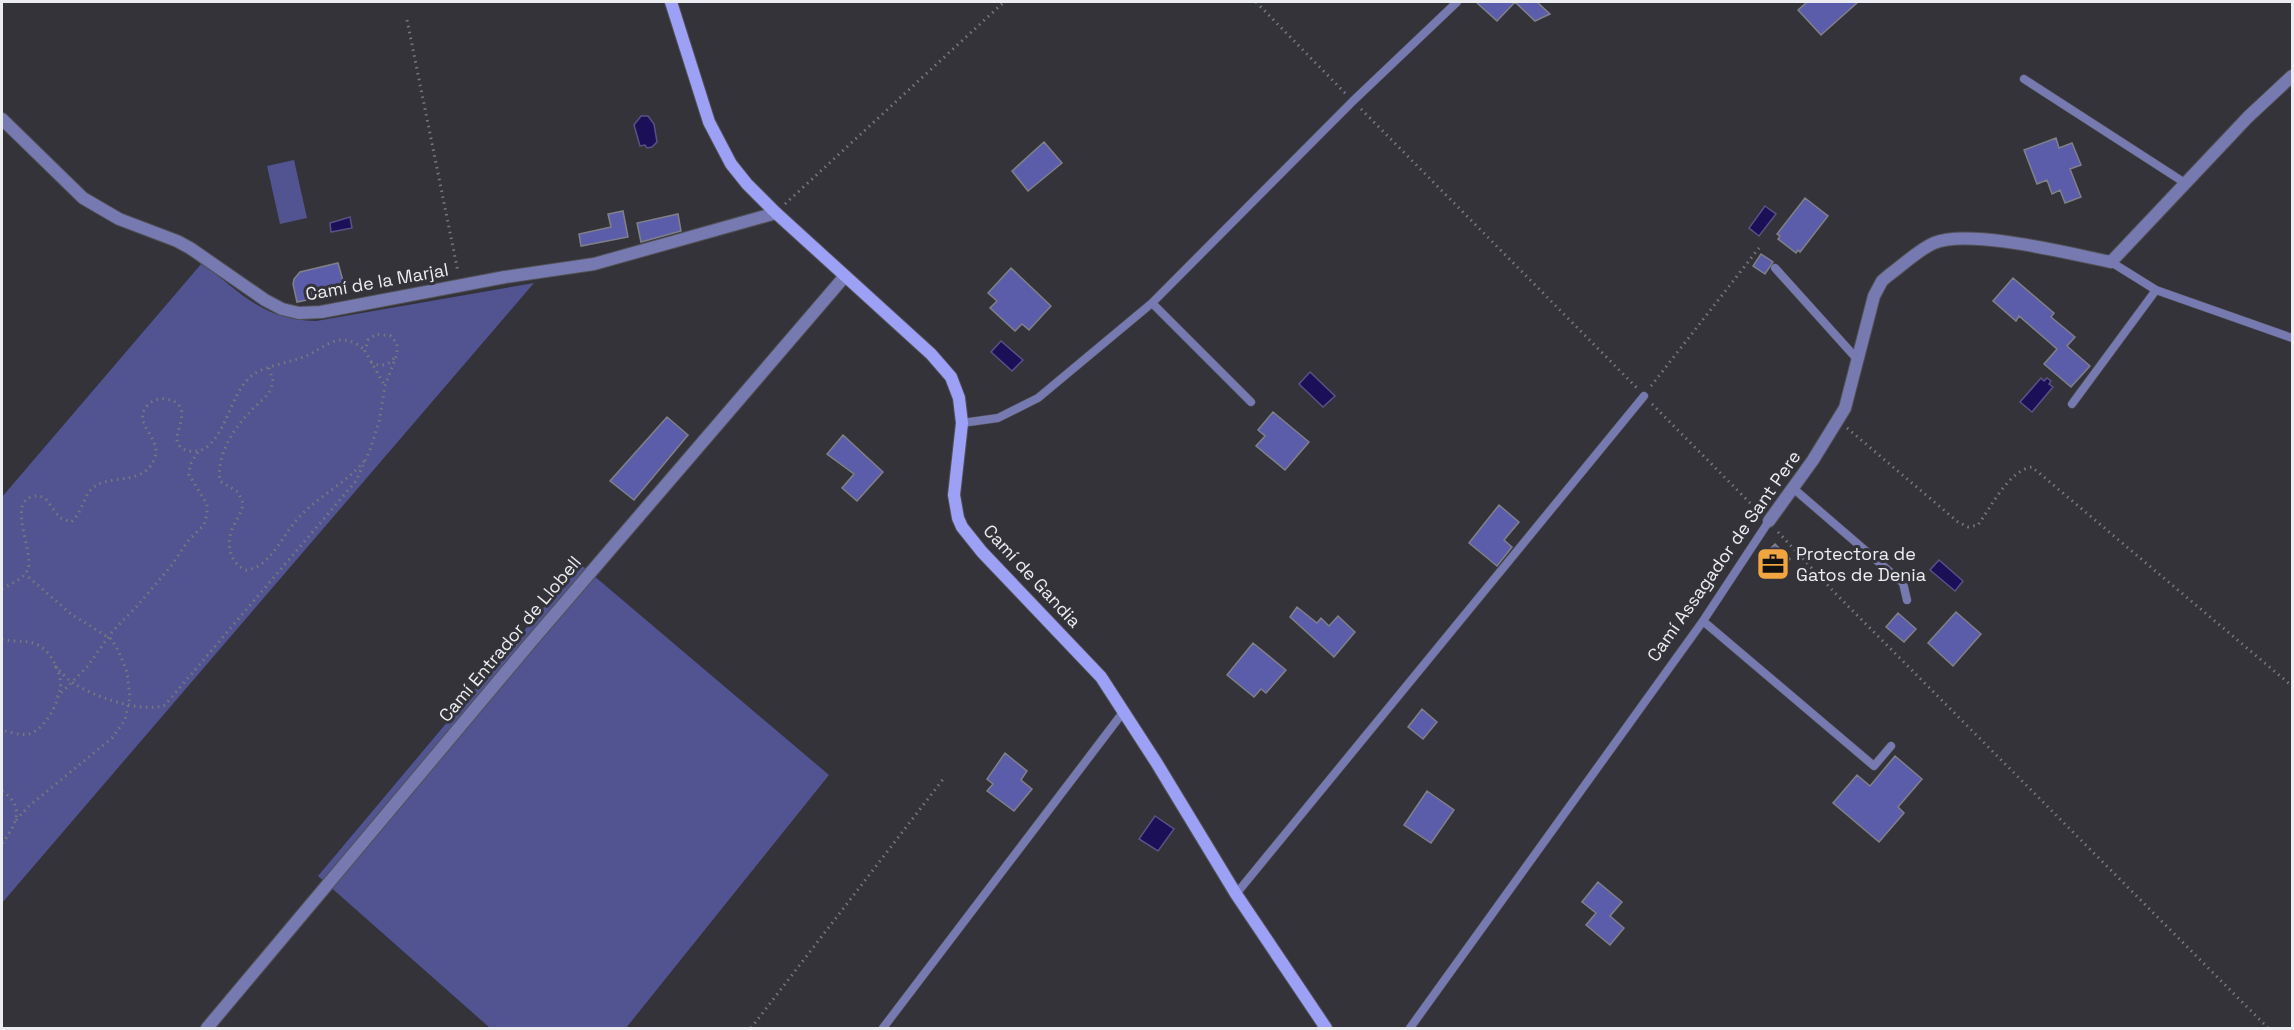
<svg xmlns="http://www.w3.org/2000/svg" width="2294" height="1030" viewBox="0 0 2294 1030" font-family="'Space Grotesk',sans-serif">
	<rect width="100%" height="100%" fill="#333339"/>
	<path fill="#515491" d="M294,160L307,218L280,224L267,166Z
		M202,263C241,293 263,320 316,321L534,283L2,903V497Z
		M580,564L829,775L626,1028H490L318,876Z"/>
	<path fill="#1b0f57" stroke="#5a5285" stroke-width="1.5" d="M641,116H648L654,124L657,142L652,147L647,148L645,145L640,146L634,125Z
		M1765,206L1776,214L1759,236L1749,228Z
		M350,217L352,228L331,232L330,223Z
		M1001,341L1023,360L1012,371L991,352Z
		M1310,372L1335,396L1323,407L1299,384Z
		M2041,378L2044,381L2047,378L2051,381L2049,384L2053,387L2032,412L2020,402Z
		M1939,560L1963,581L1955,591L1930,570Z
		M1155,816L1174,829L1158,851L1139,839Z"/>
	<path fill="#5b5daa" stroke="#808188" stroke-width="1.5" d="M1476,2H1515L1497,21Z
		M1515,2H1537L1550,14L1535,21Z
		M1807,2H1858L1821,35L1798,10Z
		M2056,138L2059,148L2072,143L2081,165L2070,169L2081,197L2065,203L2060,190L2052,194L2047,180L2037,184L2024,150Z
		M1044,142L1062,163L1028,191L1012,171Z
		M1805,198L1828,216L1800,252L1798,250L1796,253L1778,239L1780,236L1777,234Z
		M623,211L628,237L581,246L579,234L611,227L608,214Z
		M678,214L681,231L641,242L637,223Z
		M1761,254L1773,262L1765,274L1753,266Z
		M338,263L345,288L326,292L327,296L297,302L293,284L294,279L300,272Z
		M1011,268L1051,306L1029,330L1022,324L1015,331L990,308L997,301L988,293Z
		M2013,278L2054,313L2051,317L2075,337L2067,346L2090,366L2071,387L2044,364L2057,349L2019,316L2016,321L1993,301Z
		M1273,412L1309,442L1285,470L1256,446L1265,436L1258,430Z
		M667,417L688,435L634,500L610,481Z
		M843,435L883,472L857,501L842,488L854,474L827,454Z
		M1499,505L1519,522L1504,540L1512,547L1497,566L1469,543Z
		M1775,544L1790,559L1773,576L1758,561Z
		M1297,607L1317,623L1321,618L1329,626L1338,616L1355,632L1334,657L1290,617Z
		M1956,612L1981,634L1953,666L1928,643Z
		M1898,613L1916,629L1904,642L1886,627Z
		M1253,643L1286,670L1266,693L1261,689L1254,697L1227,675Z
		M1422,709L1437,722L1423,739L1408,727Z
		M1005,753L1027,771L1021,780L1032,789L1014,811L987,791L993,784L987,779Z
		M1895,756L1922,779L1898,807L1904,813L1879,842L1833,803L1857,775L1870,786Z
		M1427,791L1454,810L1431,843L1404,825Z
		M1598,882L1622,902L1610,916L1624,928L1610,945L1586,925L1596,913L1582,902Z"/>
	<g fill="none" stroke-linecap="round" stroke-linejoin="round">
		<g stroke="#515156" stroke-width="9">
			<path id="lane" d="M2024,79L2185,183
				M2111,262L2156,290L2292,338
				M1775,268L1857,359
				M1152,303L1251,402
				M2072,404L2156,290
				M962,423L998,418L1038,398L1152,303L1353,101L1457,2
				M1794,489L1903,583L1907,600
				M1703,621L1874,766L1891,746
				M1236,894L1644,396
				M883,1028L1124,711
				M1410,1028L1703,621L1769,521"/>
		</g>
		<g stroke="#515156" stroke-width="14">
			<path id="street" d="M2,119L83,198L119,219L177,241L190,248L265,300L282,309L299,313L321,312L505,277L594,264L776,213
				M1769,521L1813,460L1845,408L1874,296L1882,281L1889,275C1903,265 1918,250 1934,243C1969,228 2071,254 2111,262L2248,117L2292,76
				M207,1028L531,642L845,276"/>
		</g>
		<g stroke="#515156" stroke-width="14">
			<path id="secondary" d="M671,2L709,122L731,164L747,184L776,213L931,354L951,377L959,398L962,423L954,495L958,518L962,527L982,552L1101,677L1156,762L1236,894L1326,1028"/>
		</g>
		<path stroke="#77787d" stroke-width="3" stroke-dasharray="1.5 4.5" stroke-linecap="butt" d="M1256,2L1346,94
			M407,20L458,272
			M1361,109L1637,388
			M785,204L1004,2
			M371,362C380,367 388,366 394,358
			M269,368L273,381L271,389C266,399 256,404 249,413C233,429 216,457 220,481L238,492L243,503C242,513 236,520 232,529C226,544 230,564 246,570C268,569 282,537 295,522C315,497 345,485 365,460
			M1651,386L1759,248
			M1652,404L1759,512
			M1847,428L1958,522L1968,527L1978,525C1991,507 2009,470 2032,467L2292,686
			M1778,532L1835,593L2268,1028
			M2,589C10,584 24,579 28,569C34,551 8,505 31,497C36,495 40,496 45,498L60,518L71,522C85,511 82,490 101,483C120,476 146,483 155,457C162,437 129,422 149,404C153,400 160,398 166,399C194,404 176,428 177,440C179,453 198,454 207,447C228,429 230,397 249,378C262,365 292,363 308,355C319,350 329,341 341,340C351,340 359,344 365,351
			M2,639C13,643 27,639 38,645C51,651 63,675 60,689C58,704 45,729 29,734C20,736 10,732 2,730
			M55,666C61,672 66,678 72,682C91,696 143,714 165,705L356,481L370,450L379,422L385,386L397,354V344L391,336L376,334L368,340L365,351L385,386
			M57,697L87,667L112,632L138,605L171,566L188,541L204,525L207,514V504L189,475L190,465L198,452
			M2,791C26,807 16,824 2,844
			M16,820L29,806L112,738L125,720L130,697L127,672L118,650L111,639L71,614L25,574
			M751,1028L944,778"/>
		<use href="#lane" stroke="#767ab0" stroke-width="8"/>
		<use href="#street" stroke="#767ab0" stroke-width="12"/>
		<use href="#secondary" stroke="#9ca1f6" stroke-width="12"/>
	</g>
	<defs>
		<g id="office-square" transform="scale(1.725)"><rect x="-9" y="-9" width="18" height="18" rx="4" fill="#f1a540" stroke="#333339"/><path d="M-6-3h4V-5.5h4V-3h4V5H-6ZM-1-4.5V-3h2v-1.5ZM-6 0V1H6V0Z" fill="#111"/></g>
	</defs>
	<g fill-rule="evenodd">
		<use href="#office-square" x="1773" y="564"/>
	</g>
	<g text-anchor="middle" stroke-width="6" stroke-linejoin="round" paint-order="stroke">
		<g font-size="18" fill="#ecedf1" stroke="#333339">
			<text transform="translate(377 282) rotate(-10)" y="6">Camí de la Marjal</text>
			<text transform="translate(1724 556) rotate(-55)" y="6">Camí Assagador de Sant Pere</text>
			<text transform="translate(1032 576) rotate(47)" y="6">Camí de Gandia</text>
			<text transform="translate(510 639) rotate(-50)" y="6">Camí Entrador de Llobell</text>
		</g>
		<g font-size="18" fill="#ecedf1" stroke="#333339" text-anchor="start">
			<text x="1796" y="560">Protectora de<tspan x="1796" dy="21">Gatos de Denia</tspan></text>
		</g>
	</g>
	<rect width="2294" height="1030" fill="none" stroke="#ecedf1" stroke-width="6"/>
</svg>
